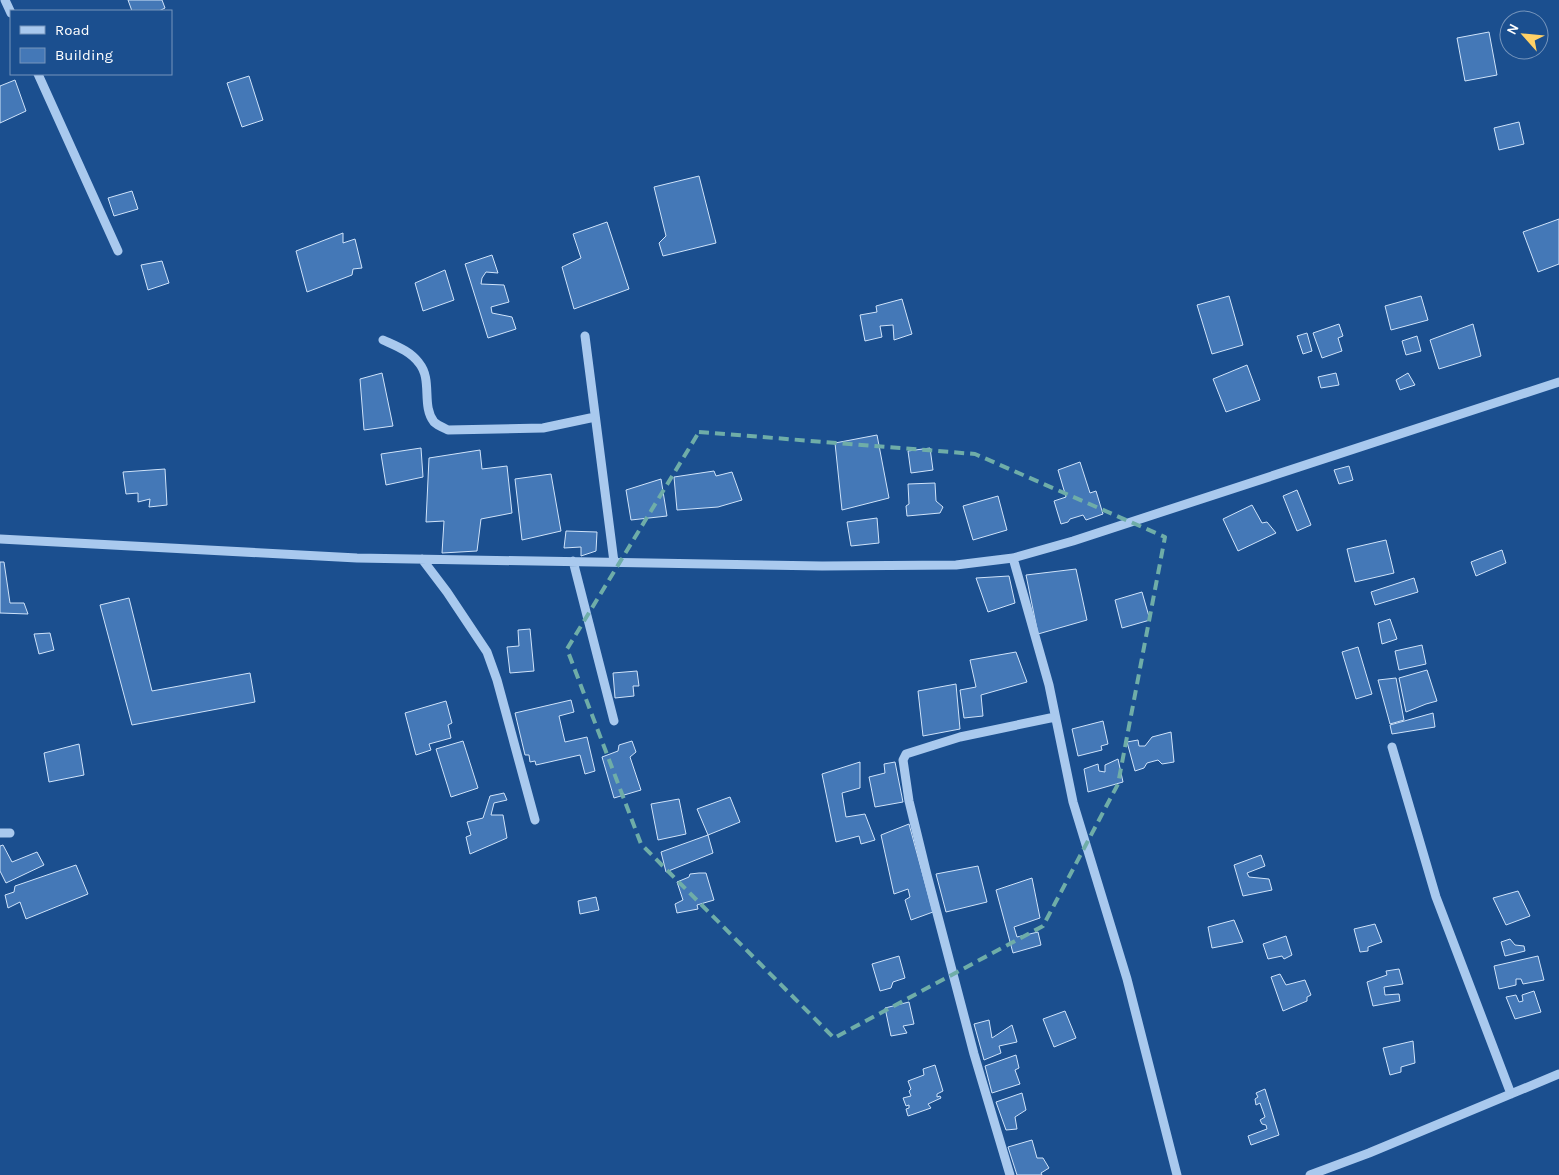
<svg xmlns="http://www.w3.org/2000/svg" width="1559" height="1175" viewBox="0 0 1559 1175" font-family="Karla,sans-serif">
	<rect width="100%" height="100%" fill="#1b4f8f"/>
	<path fill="#4478b7" stroke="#cfe3fa" d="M128,0H162L165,8L159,11H132Z
		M1489,32L1497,75L1465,81L1457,38Z
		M249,76L263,120L242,127L227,83Z
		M15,80L26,111L0,123V86Z
		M1519,122L1524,144L1499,150L1494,128Z
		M699,176L716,243L663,256L659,243L666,236L654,187Z
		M132,191L138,209L114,216L108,198Z
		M1559,219V264L1538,272L1523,232Z
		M607,222L629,289L574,309L562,267L581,258L573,234Z
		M343,233V243L355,239L362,268L353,269L352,275L307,292L296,251Z
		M492,255L498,273L486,272L482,278L481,284L504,285L509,302L491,307L492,313L512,317L516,329L488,338L465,264Z
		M162,261L169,283L148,290L141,265Z
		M445,270L454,300L423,311L415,283Z
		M1229,296L1243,345L1212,354L1197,305Z
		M1421,296L1428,320L1391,330L1385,306Z
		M902,299L912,334L894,340L893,325L880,326L882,337L865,341L860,315L877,312L876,306Z
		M1339,324L1343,336L1338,338L1342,351L1322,358L1313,333Z
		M1473,324L1481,356L1439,369L1430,340Z
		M1307,333L1312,351L1303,354L1297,336Z
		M1417,336L1421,351L1406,355L1402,341Z
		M1247,365L1260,400L1226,412L1213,379Z
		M382,373L393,426L364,430L360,379Z
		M1336,373L1339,385L1321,388L1318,377Z
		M1408,373L1415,385L1400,390L1396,380Z
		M877,435L889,498L842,510L835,443Z
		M421,448L423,477L386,485L381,454Z
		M930,448L933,470L911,473L908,451Z
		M480,450L482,469L507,466L512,513L481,519L477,551L442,553L444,521L426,522L429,458Z
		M1080,462L1090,493L1096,491L1103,514L1086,520L1083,515L1070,519L1068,522L1061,524L1054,501L1066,497L1058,470Z
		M1349,466L1353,480L1339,484L1334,470Z
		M165,469L167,505L149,507L150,499L138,502V493L126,494L123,472Z
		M714,471L716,476L732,472L742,500L718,507L677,510L674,477Z
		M551,474L561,531L522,540L515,479Z
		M661,479L667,516L631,520L626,490Z
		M935,483L936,501L943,507L940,513L907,516L906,506L909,504L908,484Z
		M1297,490L1311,525L1297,531L1283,496Z
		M998,496L1007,530L973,540L963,506Z
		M1252,505L1262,523L1267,522L1276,533L1238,551L1223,519Z
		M877,518L879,543L851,546L847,522Z
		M566,531L597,532L596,551L581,556V547L564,548Z
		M1386,540L1394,573L1355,582L1347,549Z
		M1502,550L1506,563L1476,576L1471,562Z
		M0,562H4L10,603H24L28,614L0,613Z
		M1076,569L1087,620L1038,634L1026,575Z
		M1009,576L1015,603L988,612L976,578Z
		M1414,578L1418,592L1375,605L1371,592Z
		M1142,592L1150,620L1122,628L1115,600Z
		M129,598L152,691L250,673L255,702L132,725L100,605Z
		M1390,619L1397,639L1382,644L1378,623Z
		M530,629L534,671L510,673L507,647L519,646L518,630Z
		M50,633L54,650L39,654L34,634Z
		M1422,645L1426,664L1399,670L1395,651Z
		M1358,647L1372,694L1356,699L1342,652Z
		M1016,652L1027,682L981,695L983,716L964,718L960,690L976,687L970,660Z
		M1427,670L1437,701L1426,704L1406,712L1399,678Z
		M637,671L639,686H633L634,696L615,698L613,673Z
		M1396,678L1404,720L1390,724L1378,680Z
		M956,684L960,729L923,736L918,691Z
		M571,700L574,712L559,716L565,742L587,737L595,771L585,774L580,755L536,765L535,761L530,762L529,755H525L515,713Z
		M446,701L452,723L448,725L451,738L429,744L431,750L416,755L405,713Z
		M1433,713L1435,727L1392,734L1390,725Z
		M1103,721L1108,744L1101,746L1102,750L1078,756L1072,729Z
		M1171,732L1174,762L1162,764L1158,760L1147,763L1144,768L1135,771L1127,742L1138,740L1139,746H1145L1152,737Z
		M463,741L478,788L451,797L436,749Z
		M632,741L636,752L630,757L641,790L614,798L602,757L618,751L619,745Z
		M79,744L84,775L49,782L44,753Z
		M1118,759L1123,782L1088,792L1084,769L1098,764L1099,771L1105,772V765Z
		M860,762V788L842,793L846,817L865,814L875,840L861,844L859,836L836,842L822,774Z
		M895,762L903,802L875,807L869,777L885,773L884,764Z
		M504,793L507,800L494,803L491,815H503L507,838L470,854L466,837L471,835L467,822L483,818L490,796Z
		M730,797L740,822L708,835L697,809Z
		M679,799L686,834L658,840L651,804Z
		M909,824L933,912L911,920L905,900L910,897L908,889L894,894L881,835Z
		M708,835L713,853L666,872L661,852Z
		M3,845L12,862L37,852L44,865L6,883L0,871V846Z
		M1261,855L1265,866L1247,873L1249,877L1269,879L1272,890L1243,896L1234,865Z
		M76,865L88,894L26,919L20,902L8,908L5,895L14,892L15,886Z
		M978,866L987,902L946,912L936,874Z
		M699,873H706L714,900L697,905L698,909L677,913L675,904L683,900L677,882L689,877L690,874Z
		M1032,878L1040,918L1014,927L1017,937L1038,932L1041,945L1013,953L996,890Z
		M1518,891L1530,916L1506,925L1493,898Z
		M596,897L599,910L580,914L578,901Z
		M1234,920L1243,942L1212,948L1208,927Z
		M1375,924L1382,942L1368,947V951L1360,952L1354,929Z
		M1286,936L1292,955L1284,959L1282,956L1268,959L1263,944Z
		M1510,939L1515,945L1524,946L1525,951L1505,956L1501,942Z
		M899,956L905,978L893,982L891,988L880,991L872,964Z
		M1538,956L1544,980L1523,984L1521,979H1516V985L1499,989L1494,966Z
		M1399,969L1403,984L1384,987L1385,995L1399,994L1400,1001L1373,1006L1367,982L1387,975L1386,971Z
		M1280,974L1286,985L1305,980L1311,995L1307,997V1001L1283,1011L1271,977Z
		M1534,991L1541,1012L1515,1019L1506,997L1516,995L1519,1002L1523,1001L1522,995Z
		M909,1002L914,1024L903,1026L907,1033L891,1036L885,1008Z
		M1065,1011L1076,1038L1054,1047L1043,1019Z
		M989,1020L992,1038L1012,1025L1017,1042L999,1046L1001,1053L984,1060L974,1024Z
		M1413,1041L1415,1063L1401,1067V1072L1390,1075L1383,1048Z
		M1016,1055L1019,1068L1015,1070L1020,1084L992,1093L985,1066Z
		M935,1065L943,1091L937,1094V1097L940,1096L941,1098L928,1104L931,1108L908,1116L906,1109L909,1108V1105L906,1106L903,1098L911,1096L909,1091L911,1089L908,1081L924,1075L923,1069Z
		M1265,1089L1279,1135L1251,1145L1248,1136L1267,1129L1266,1125L1262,1124L1260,1120L1265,1117L1260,1103L1256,1105L1255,1099L1258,1097L1256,1093Z
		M1022,1093L1026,1110L1015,1117L1017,1129L1006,1130L996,1102Z
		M1032,1140L1037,1158H1043L1049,1168L1041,1173L1042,1175H1017L1008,1147Z"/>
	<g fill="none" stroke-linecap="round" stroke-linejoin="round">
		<path stroke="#a9c9ee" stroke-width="9" d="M5,0L11,13
			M38,74L118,251
			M585,336L614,562
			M383,340C396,346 410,351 419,363C433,380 421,405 434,422C437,425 444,428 448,430L543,428L595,417
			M0,539L357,558L822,566L956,565L1013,558L1073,541L1559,382
			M1013,558L1049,685L1073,802L1127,979L1177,1175
			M422,559L447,592L487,652L497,680L535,820
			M573,561L614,721
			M1392,747L1436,897L1511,1094
			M0,833H10
			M1010,1175L974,1054L927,875L909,801L903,760L906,754L960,737L1055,717
			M1310,1175L1369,1153L1559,1074"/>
	</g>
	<path fill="none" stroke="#6fada8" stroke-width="4" stroke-dasharray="10 6" stroke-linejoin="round" d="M699,432L975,454L1165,537L1118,784L1043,926L834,1038L641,844L567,649Z"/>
	<rect x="10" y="10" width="162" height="65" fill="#1b4f8f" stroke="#7695bc"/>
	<rect x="20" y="26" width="25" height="8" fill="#a9c9ee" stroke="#7695bc"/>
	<text x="55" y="35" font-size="15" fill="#ffffff">Road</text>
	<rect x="20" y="48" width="25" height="15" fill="#4478b7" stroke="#7695bc"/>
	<text x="55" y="60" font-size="15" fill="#ffffff">Building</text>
	<g transform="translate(1524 35) rotate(297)"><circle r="24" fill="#1b4f8f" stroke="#7695bc"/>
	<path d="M0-4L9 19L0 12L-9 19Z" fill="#ffd166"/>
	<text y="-8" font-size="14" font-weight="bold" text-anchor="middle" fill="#ffffff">N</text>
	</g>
</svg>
